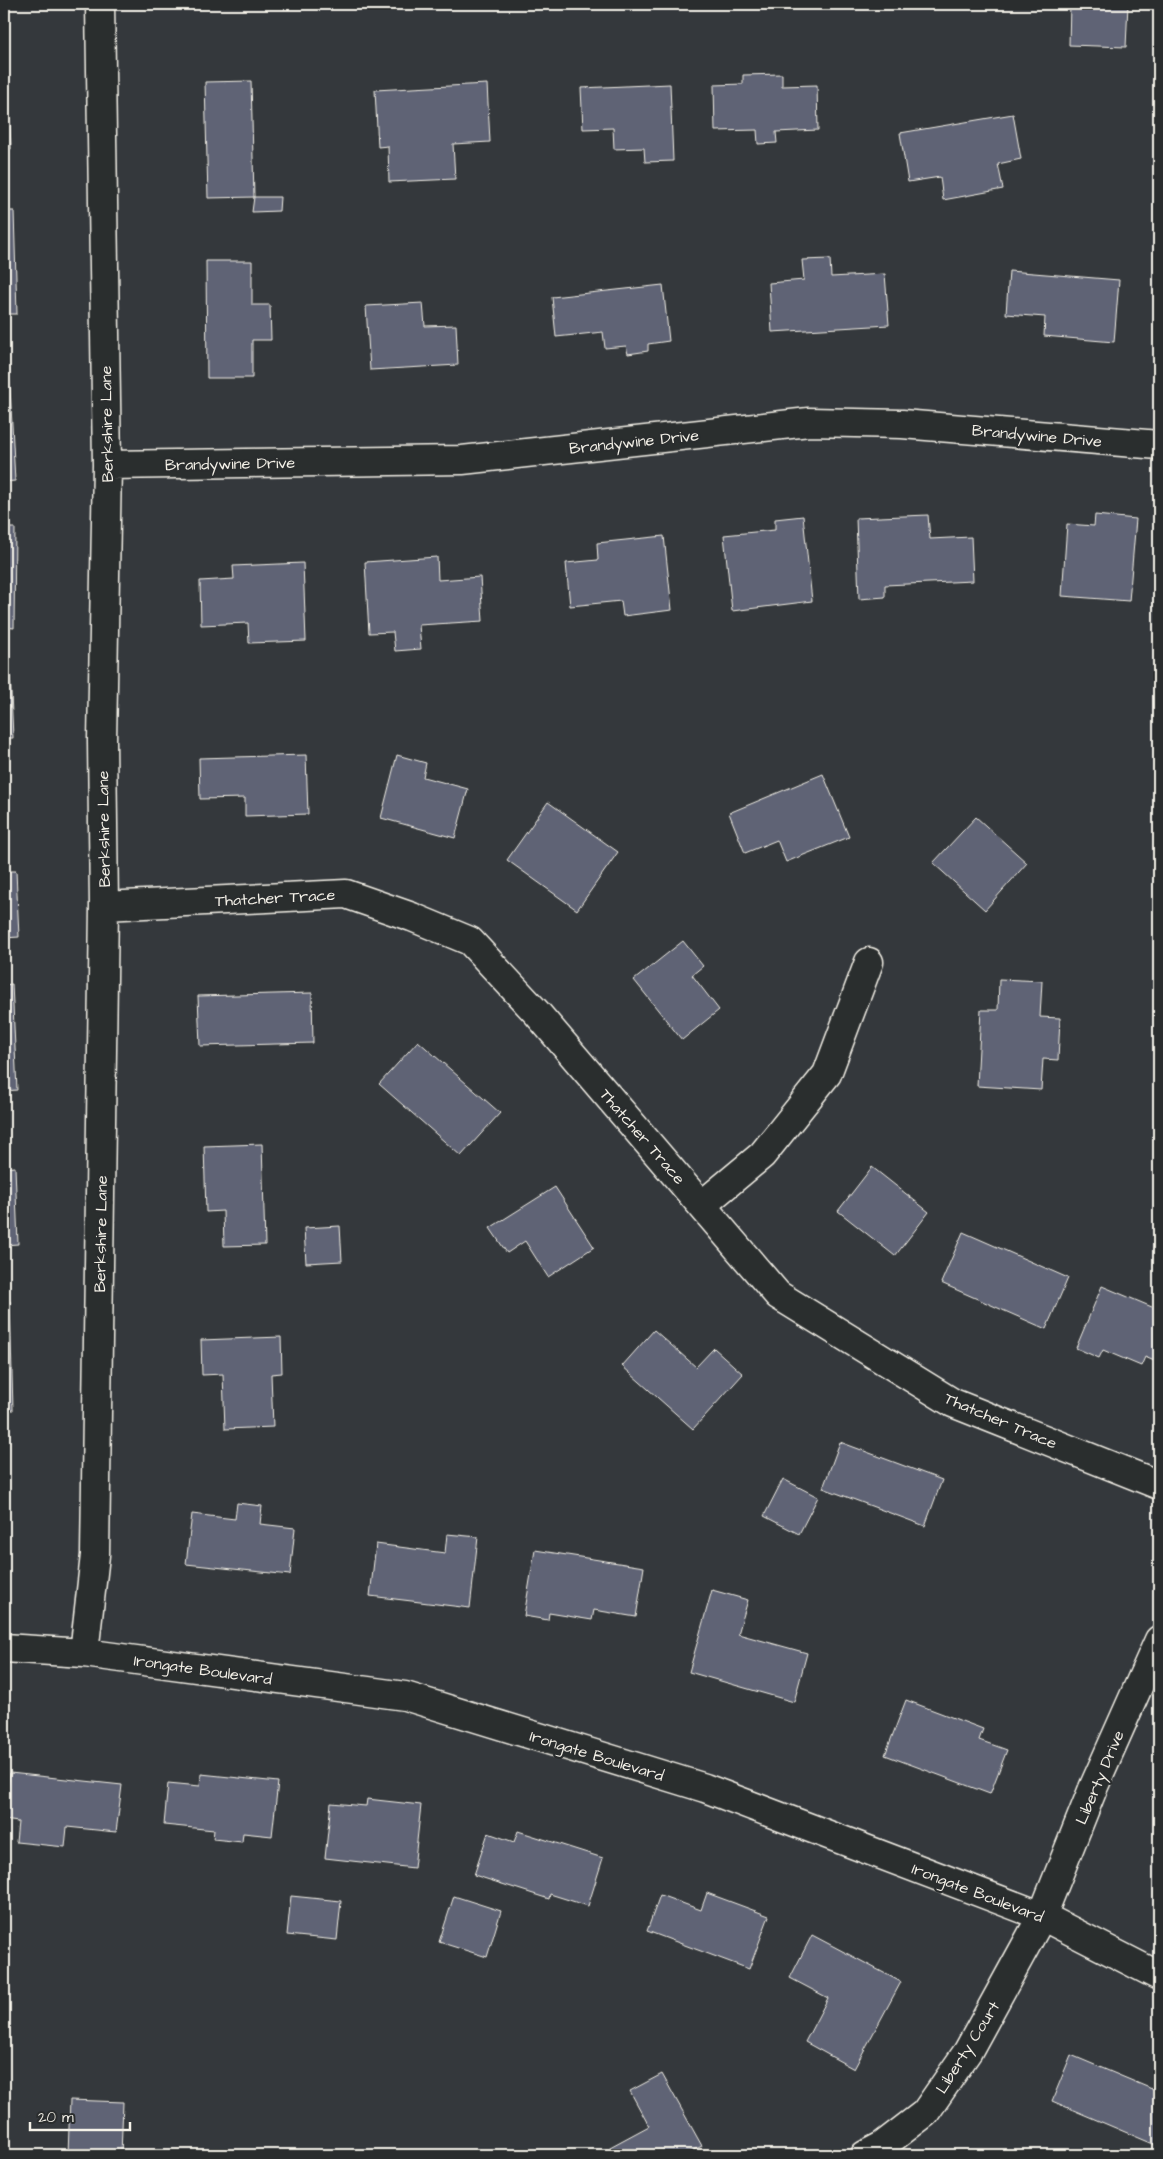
<svg xmlns="http://www.w3.org/2000/svg" width="1163" height="2159" viewBox="0 0 1163 2159" font-family="'Architects Daughter',sans-serif">
	<rect width="100%" height="100%" fill="#34383c"/>
	<filter id="ink" filterUnits="userSpaceOnUse"><feTurbulence type="fractalNoise" baseFrequency=".02" numOctaves="2"/><feDisplacementMap in="SourceGraphic" scale="10" xChannelSelector="R" yChannelSelector="G"/><feConvolveMatrix kernelMatrix="1 2 1 2 8 2 1 2 1" color-interpolation-filters="sRGB"/></filter>
	<g filter="url(#ink)">
		<path fill="#5e6375" stroke="#f4f1e8" d="M1070,4H1128L1126,47L1069,45Z
			M4,72H8L11,149H4Z
			M782,74V86L817,85L818,130L776,132L777,143L758,144L757,130L715,131L714,85L743,84V75Z
			M251,81L254,197L208,198L205,82Z
			M487,84L490,142L453,144L455,179L389,182L388,146L378,147L375,90Z
			M670,84L673,161L645,162L644,148L614,149L613,128L583,129L581,88Z
			M1013,114L1021,159L998,164L1003,189L943,200L940,177L908,182L900,133Z
			M254,197H280L279,211L252,212Z
			M4,211H14L17,314H4Z
			M830,259L831,277L885,274L889,325L772,332L769,283L804,280L802,260Z
			M206,261H252V305H270L271,340H252V378H207Z
			M1009,271L1119,280L1114,342L1044,336L1045,317L1006,314Z
			M663,285L669,341L648,344V351L628,354L626,346L605,348L603,332L556,337L552,297Z
			M423,303L425,326L456,325L458,365L370,370L366,306Z
			M9,369L15,481L4,482V370Z
			M928,515L930,539L971,537L973,581L885,585V597L859,599L856,518Z
			M1095,515L1136,519L1129,601L1062,596L1067,524L1094,526Z
			M803,516L812,601L732,611L724,535L775,530V519Z
			M4,528H15L14,628L4,627Z
			M664,536L672,610L623,616L621,601L570,606L566,563L598,560L597,543Z
			M437,557L438,580L480,577L483,621L419,625L421,649L395,651L393,632L369,633L365,562Z
			M303,563L306,641L249,643L248,623L201,625L200,581L234,579L233,566Z
			M10,670L13,738H4V671Z
			M306,755L308,814L245,816V798L200,799L199,758Z
			M397,755L426,763L423,777L468,789L455,838L381,818Z
			M823,774L849,837L786,862L777,840L745,853L729,813Z
			M548,802L618,852L577,910L507,860Z
			M976,817L1027,863L985,910L933,863Z
			M4,871H16L19,937L4,938Z
			M683,941L703,966L692,975L719,1010L682,1040L634,980Z
			M999,979L1042,981L1040,1017L1060,1018L1058,1060L1043,1059L1041,1090L977,1086L981,1010H998Z
			M12,984L17,1090L4,1091V985Z
			M312,993L313,1043L200,1046L198,996Z
			M418,1041L500,1113L461,1156L379,1084Z
			M262,1144L265,1245L224,1246L223,1211L206,1212L204,1146Z
			M15,1167L18,1244L4,1245V1168Z
			M872,1167L929,1212L895,1256L838,1211Z
			M555,1187L594,1247L548,1277L525,1241L507,1253L490,1228Z
			M340,1226L342,1261L306,1263L304,1228Z
			M963,1232L1068,1278L1046,1329L941,1283Z
			M1102,1286L1159,1310V1363L1145,1357L1141,1366L1103,1350L1099,1358L1076,1348Z
			M10,1301L13,1410H4V1302Z
			M654,1330L696,1367L714,1348L743,1374L693,1429L622,1366Z
			M281,1337L282,1373L271,1374L273,1427L225,1429L223,1374L202,1375L201,1340Z
			M840,1442L942,1480L925,1526L823,1488Z
			M783,1479L818,1497L799,1534L764,1516Z
			M237,1503L262,1506L260,1524L295,1528L290,1575L186,1564L192,1514L235,1519Z
			M447,1534L478,1537L470,1608L370,1596L376,1544L445,1553Z
			M535,1550L644,1567L636,1617L594,1610L592,1620L549,1613L548,1620L524,1616Z
			M712,1590L748,1600L738,1634L807,1653L794,1702L689,1672Z
			M906,1700L983,1729L979,1740L1007,1750L990,1794L885,1755Z
			M10,1773L122,1785L116,1832L67,1827L65,1847L16,1842L18,1822L4,1820Z
			M201,1774L278,1782L272,1836L243,1833L242,1842L213,1839L214,1830L164,1825L168,1783L200,1786Z
			M367,1799L421,1805L414,1868L325,1858L331,1803L366,1806Z
			M518,1831L603,1858L588,1906L550,1894L549,1899L474,1875L488,1833L514,1842Z
			M707,1893L769,1916L749,1969L647,1931L660,1895L701,1910Z
			M291,1896L341,1901L337,1940L287,1935Z
			M454,1896L501,1911L487,1957L439,1942Z
			M812,1935L901,1982L854,2069L805,2042L828,1998L790,1978Z
			M1071,2055L1159,2092L1158,2146L1052,2101Z
			M662,2074L702,2146L684,2155H615L610,2147L649,2126L630,2091Z
			M70,2100L123,2102L121,2155H68Z"/>
		<g fill="none" stroke-linecap="round" stroke-linejoin="round">
			<g stroke="#f4f1e8" stroke-width="31">
				<path id="minor" d="M107,465L462,460L809,422L902,424L1159,445
					M104,906L346,894L412,917L470,941L537,1013L778,1295L953,1403L1159,1485
					M702,1205L762,1155L827,1074L869,962
					M4,1648L84,1653L405,1696L705,1788L1042,1916L1159,1976
					M84,1653L95,1555L104,906L102,741L107,465L100,4
					M865,2155L882,2146L925,2113L968,2051L1042,1916L1094,1786L1159,1640"/>
			</g>
			<use href="#minor" stroke="#2a2d2e" stroke-width="28"/>
		</g>
	</g>
	<g text-anchor="middle" stroke-width="4.5" stroke-linejoin="round" paint-order="stroke">
		<g font-size="16" fill="#f4f1e8" stroke="#2a2d2e">
			<text transform="translate(106 424) rotate(-91)" y="6">Berkshire Lane</text>
			<text transform="translate(1037 435) rotate(5)" y="6">Brandywine Drive</text>
			<text transform="translate(634 441) rotate(-6)" y="6">Brandywine Drive</text>
			<text transform="translate(230 463) rotate(-1)" y="6">Brandywine Drive</text>
			<text transform="translate(103 829) rotate(-91)" y="6">Berkshire Lane</text>
			<text transform="translate(275 897) rotate(-3)" y="6">Thatcher Trace</text>
			<text transform="translate(643 1136) rotate(49)" y="6">Thatcher Trace</text>
			<text transform="translate(100 1234) rotate(-89)" y="6">Berkshire Lane</text>
			<text transform="translate(1001 1420) rotate(23)" y="6">Thatcher Trace</text>
			<text transform="translate(203 1669) rotate(8)" y="6">Irongate Boulevard</text>
			<text transform="translate(597 1755) rotate(17)" y="6">Irongate Boulevard</text>
			<text transform="translate(1099 1777) rotate(-67)" y="6">Liberty Drive</text>
			<text transform="translate(978 1892) rotate(21)" y="6">Irongate Boulevard</text>
			<text transform="translate(967 2047) rotate(-58)" y="6">Liberty Court</text>
		</g>
	</g>
	<rect width="1163" height="2159" fill="none" stroke="#2a2d2e" stroke-width="20"/>
	<rect x="10" y="10" width="1143" height="2139" fill="none" stroke="#f4f1e8" stroke-width="2" filter="url(#ink)"/>
	<path d="M30 2122v8h100v-8" fill="none" stroke="#f4f1e8" stroke-width="2.5"/>
	<text x="38" y="2122" font-size="15" fill="#f4f1e8" stroke="#2a2d2e" stroke-width="4" paint-order="stroke">20 m</text>
</svg>
